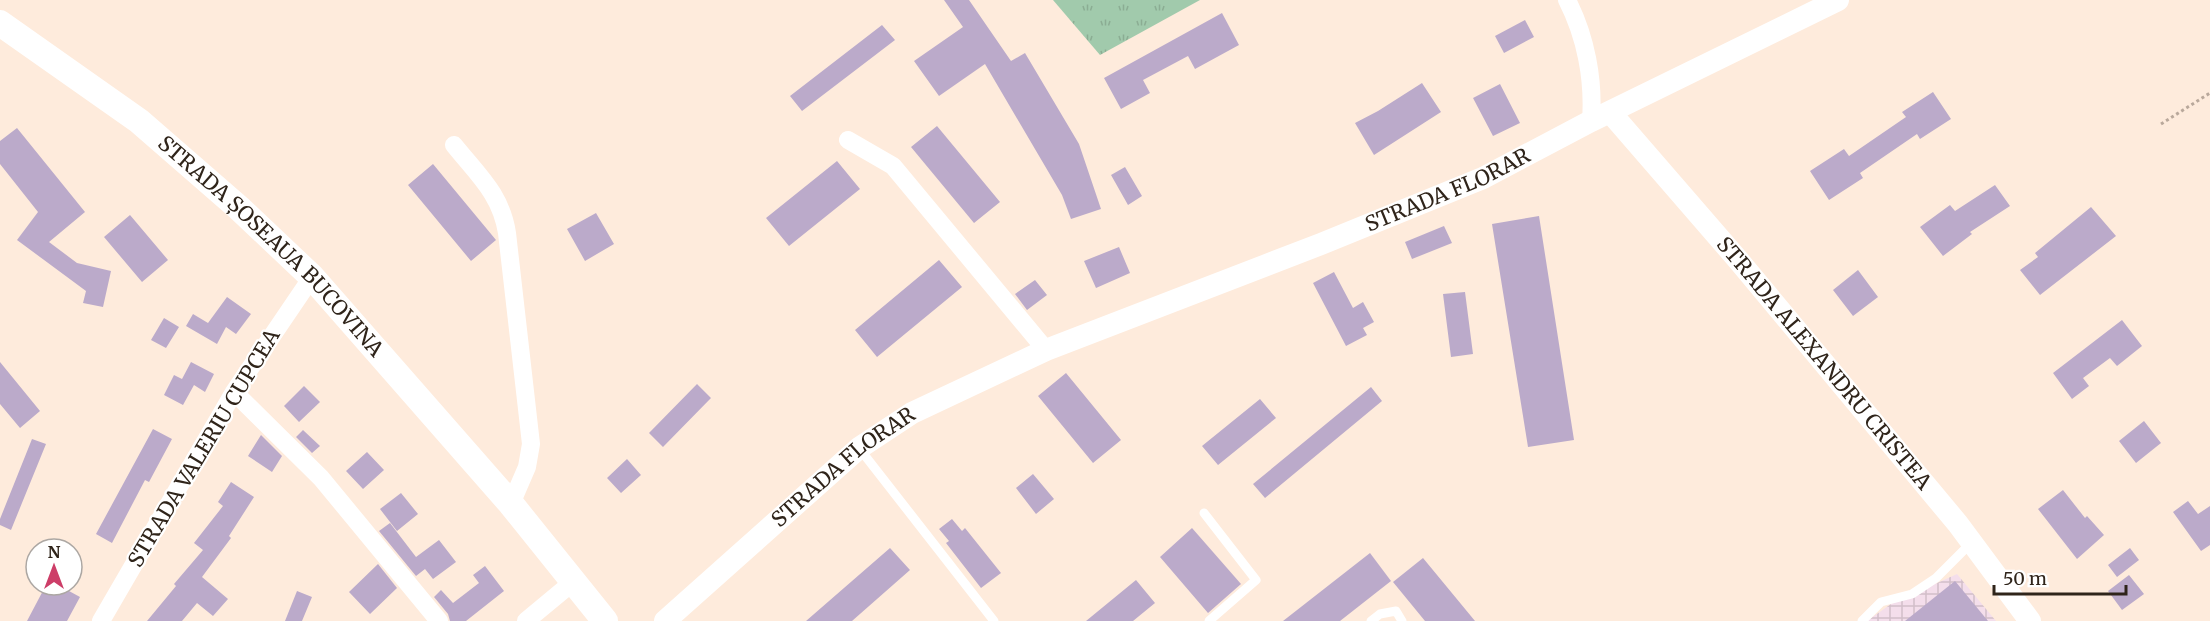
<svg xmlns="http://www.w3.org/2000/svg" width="2210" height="621" viewBox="0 0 2210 621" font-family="Merriweather,serif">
	<defs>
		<pattern id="industrial-grid" width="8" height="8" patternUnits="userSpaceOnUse" patternTransform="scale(1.5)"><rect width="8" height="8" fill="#f4deeb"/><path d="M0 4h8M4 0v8" fill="none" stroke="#d2bec9"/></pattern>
		<pattern id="grass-tufts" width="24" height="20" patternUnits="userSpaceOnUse" patternTransform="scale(1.5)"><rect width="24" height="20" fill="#a1caac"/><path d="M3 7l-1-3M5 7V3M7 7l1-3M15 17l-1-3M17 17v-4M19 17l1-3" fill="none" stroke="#8bad93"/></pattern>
	</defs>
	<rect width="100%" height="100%" fill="#feebdc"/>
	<path fill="url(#industrial-grid)" d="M1957,574L1996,621H1867L1891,604Z"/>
	<path fill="url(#grass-tufts)" d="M1053,0H1200L1100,55Z"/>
	<path fill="#bbaaca" d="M944,0H969L1011,61L1025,53L1079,144L1101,209L1071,219L1062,195L985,64L939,96L914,61L963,27Z
		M1222,13L1239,45L1195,69L1188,56L1143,80L1150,93L1121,109L1104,78Z
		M1525,20L1534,37L1504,53L1495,36Z
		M882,25L895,40L802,111L790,96Z
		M1422,83L1441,112L1374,155L1355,123L1378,111Z
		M1500,84L1520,123L1493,136L1473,98Z
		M1933,92L1951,119L1920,139L1917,134L1860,173L1863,178L1829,200L1810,171L1844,149L1849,156L1906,117L1902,112Z
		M937,126L1000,202L974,223L911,147Z
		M17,128L85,212L49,242L77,263L111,271L103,307L83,303L86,291L17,240L38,212L0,164V141Z
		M837,161L860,189L789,246L766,218Z
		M433,164L496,240L471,261L408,185Z
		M1125,167L1142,196L1128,205L1111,175Z
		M1995,185L2010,206L1970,232L1972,234L1943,256L1920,227L1950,205L1955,211Z
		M2091,207L2116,236L2040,295L2020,270L2038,257L2035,253Z
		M596,213L614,244L585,261L567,229Z
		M130,215L168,260L142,282L104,237Z
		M1539,216L1574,440L1528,447L1492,224Z
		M1444,226L1452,243L1412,259L1405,242Z
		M1119,247L1130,273L1096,288L1084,261Z
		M939,260L962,287L877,357L855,330Z
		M1858,270L1878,297L1853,316L1833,290Z
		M1334,272L1353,308L1363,302L1374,322L1363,328L1367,335L1346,346L1313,283Z
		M1035,280L1047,295L1027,310L1015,294Z
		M1465,292L1473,354L1451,357L1443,294Z
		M227,297L251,314L236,334L226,327L217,344L186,326L193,314L208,323Z
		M164,318L179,327L166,348L151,340Z
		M2122,320L2142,346L2117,366L2110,358L2083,378L2089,386L2072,399L2053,373Z
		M0,362L40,411L20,428L0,404Z
		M191,362L214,374L205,392L194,385L183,405L164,395L174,375L188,382L182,379Z
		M1066,373L1121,440L1093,463L1038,396Z
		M697,384L711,398L663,447L649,433Z
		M304,386L320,402L299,422L284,406Z
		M1371,387L1382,401L1265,498L1253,484Z
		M1260,399L1276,418L1218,465L1202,446Z
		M2144,421L2161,443L2136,463L2119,441Z
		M153,429L172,439L149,482L145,480L112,543L96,534Z
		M303,430L320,446L312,453L296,437Z
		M261,435L282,456L272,472L248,456Z
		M32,439L46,444L11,530L0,525V519Z
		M367,452L384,470L363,489L346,471Z
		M627,459L641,475L621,493L607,478Z
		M1033,474L1054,499L1036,514L1016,488Z
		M231,482L254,497L229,536L231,538L202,577L228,599L213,616L197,603L182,621H147L176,586L174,584L203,550L194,543L223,506L218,502Z
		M2063,490L2085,518L2087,516L2104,535L2077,559L2038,509Z
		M401,493L418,514L397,531L380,509Z
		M2188,501L2198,514L2210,506V545L2201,551L2173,512Z
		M952,519L962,531L965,528L1001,573L981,588L946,543L949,541L939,529Z
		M390,523L416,557L439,540L456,562L433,579L425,569L416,576L379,531Z
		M1192,528L1241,584L1208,613L1160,557Z
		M890,548L910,570L852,621H806Z
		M2130,548L2139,560L2117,577L2108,565Z
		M1370,553L1391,581L1340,621H1283Z
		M1423,558L1475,621H1425L1393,582Z
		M378,564L397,588L370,614L349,592Z
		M485,566L504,591L466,621H450L448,614L434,597L441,590L453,603L479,583L473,575Z
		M2129,575L2144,594L2122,610L2108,591Z
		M1136,580L1155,603L1133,621H1086Z
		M1955,581L1988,621H1905Z
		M46,585H58L80,597L67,621H27Z
		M297,591L312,597L302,621H285Z"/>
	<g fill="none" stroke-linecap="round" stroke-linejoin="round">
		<path stroke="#b9a89b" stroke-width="3" stroke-dasharray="3 3" stroke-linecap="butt" d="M2161,124L2210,93"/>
		<path stroke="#fff" stroke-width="9" d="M859,448L994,621
			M1204,513L1256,580L1209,621
			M1371,621L1380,614L1396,611L1402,621
			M1862,621L1881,602L1912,594L1936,578L1971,543"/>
		<path stroke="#fff" stroke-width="18" d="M1567,0C1586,37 1594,80 1591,121
			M848,140L893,166L1046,350
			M454,145C478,175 501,194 507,233L531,444L527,467L511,504
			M234,392L321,478L439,621
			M101,621L234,392L312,277
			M526,621L573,582"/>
		<g stroke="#fff" stroke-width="22">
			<path id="s1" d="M1610,112L1739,261L1958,524L2030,621"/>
			<path id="s2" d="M665,621L859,448L912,413L1046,350L1321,244L1483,178L1591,121L1838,0"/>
		</g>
		<path stroke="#fff" stroke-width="26" id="s3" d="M0,23L139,121L239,208L312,277L511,504L605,621"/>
	</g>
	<g text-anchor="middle" stroke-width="4.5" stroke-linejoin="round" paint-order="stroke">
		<g font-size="21" fill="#2f241a" stroke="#fff">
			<text dy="7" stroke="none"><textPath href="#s2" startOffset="904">STRADA FLORAR</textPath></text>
			<text dy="7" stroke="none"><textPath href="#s3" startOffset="352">STRADA ȘOSEAUA BUCOVINA</textPath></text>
			<text dy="7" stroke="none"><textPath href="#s1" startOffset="330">STRADA ALEXANDRU CRISTEA</textPath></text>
			<text transform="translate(204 448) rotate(-59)" y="7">STRADA VALERIU CUPCEA</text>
			<text dy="7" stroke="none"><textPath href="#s2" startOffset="236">STRADA FLORAR</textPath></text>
		</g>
	</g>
	<g transform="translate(54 567)"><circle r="28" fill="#ffffff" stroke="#aca7a3" stroke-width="1.5"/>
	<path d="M0-4.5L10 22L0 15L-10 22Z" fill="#cd3e68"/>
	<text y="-9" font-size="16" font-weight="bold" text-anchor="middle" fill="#2f241a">N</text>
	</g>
	<path d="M1994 585v9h132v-9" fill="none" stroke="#2f241a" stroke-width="3"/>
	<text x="2003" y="585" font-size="18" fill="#2f241a" stroke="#ffffff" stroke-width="4.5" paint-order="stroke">50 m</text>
</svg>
